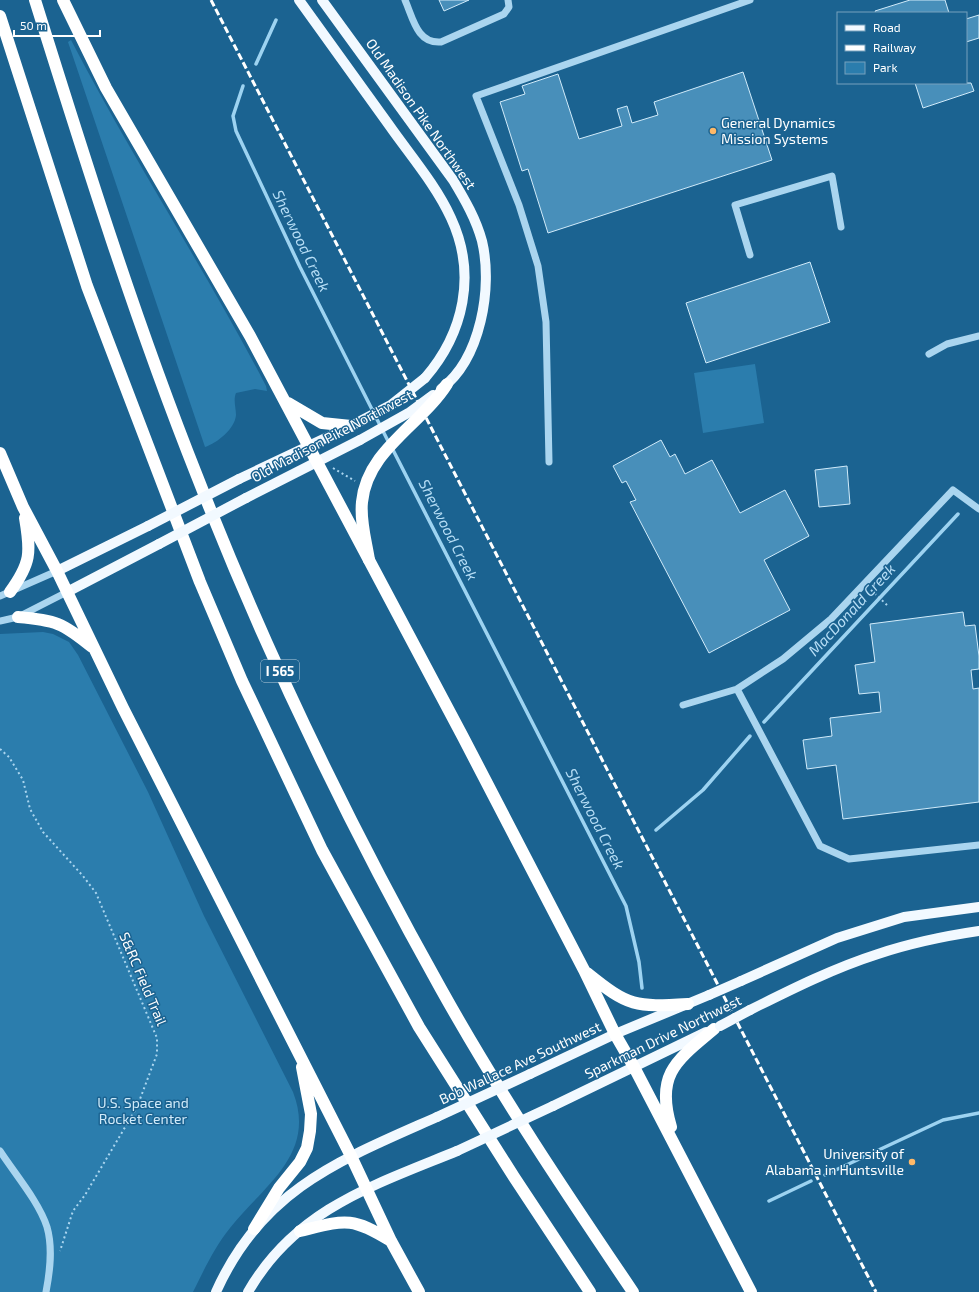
<svg xmlns="http://www.w3.org/2000/svg" width="979" height="1292" viewBox="0 0 979 1292" font-family="'Exo 2',sans-serif">
	<rect width="100%" height="100%" fill="#1b6391"/>
	<path fill="#2b7dad" d="M71,40C132,158 205,269 266,386L267,391L255,389L236,393C233,400 236,408 236,415C235,429 217,443 205,447L68,42Z
		M755,364L764,423L703,433L694,373Z
		M43,632L53,634L69,642L78,655L148,792L204,916L293,1092C317,1154 264,1185 230,1228C214,1248 204,1270 193,1292H0V634Z"/>
	<g fill="none" stroke-linecap="round" stroke-linejoin="round">
		<path stroke="#9dd3f1" stroke-width="3.5" d="M256,64L276,20
			M243,86L233,116L236,131L300,267L389,443
			M392,448L626,906L639,962L642,988
			M764,722L958,514
			M656,830L703,790L750,736
			M825,1175L943,1120L979,1113
			M769,1201L811,1181"/>
	</g>
	<path fill="#488fba" stroke="#d1ebfa" d="M439,0H469L444,11Z
		M910,0H945L949,13H876L875,11Z
		M979,15V38L966,42V19Z
		M743,72L772,160L548,233L528,169L522,171L500,102L525,94L522,86L558,74L579,139L622,126L617,109L627,106L632,123L658,115L654,102Z
		M915,83H971L974,91L923,108Z
		M810,262L830,322L706,363L686,303Z
		M661,440L670,457L675,454L685,474L712,460L740,513L785,490L809,536L764,560L790,610L709,653L630,502L636,500L626,481L622,483L613,466Z
		M847,466L850,504L819,507L815,470Z
		M963,612L965,626L975,625L979,656V669L971,670L973,689L979,688V802L843,819L836,765L807,769L803,740L832,736L830,718L881,712L879,692L859,694L855,665L875,662L870,624Z"/>
	<g fill="none" stroke-linecap="round" stroke-linejoin="round">
		<path stroke="#aad5ef" stroke-width="2" stroke-dasharray="2 3" stroke-linecap="butt" d="M333,468L355,481
			M871,590L887,605
			M0,749L9,757L23,780L30,809L43,832L83,876L96,893L157,1038V1054L137,1107L85,1195L73,1211L60,1251"/>
		<path stroke="#aad5ef" stroke-width="7" d="M405,0C413,18 417,44 441,42L504,14L509,7L508,0
			M750,255L735,205L832,176L841,227
			M929,354L947,344L979,336
			M549,462L546,322L538,266L519,205L476,96L750,0
			M0,596L57,571
			M0,621L18,617L67,592
			M737,689L820,846L849,859L979,845
			M683,705L737,689L783,659L831,619L953,490L979,509
			M0,1151C15,1174 39,1202 47,1227C53,1248 50,1271 46,1292"/>
		<path stroke="#f2f9ff" stroke-width="10" d="M299,0C329,42 359,84 389,125C410,155 436,185 451,218C477,274 464,333 425,378
			M322,0L453,180C465,200 476,219 482,241C493,287 481,359 441,389
			M239,479L351,426
			M246,498L360,440
			M57,571L148,526
			M67,592L159,544
			M741,981L837,938L904,917L979,907
			M750,1010C792,989 834,968 878,954C911,943 945,936 979,931
			M530,1074L615,1034L709,995
			M553,1106L706,1032
			M216,1292C262,1189 340,1160 437,1117
			M248,1292C296,1209 374,1185 457,1151"/>
		<path stroke="#fff" stroke-width="12" d="M35,0C85,160 135,320 197,476C266,653 348,823 441,989C499,1093 566,1193 633,1292
			M63,0L106,88L250,336L463,737L584,970L615,1034L634,1067L751,1292
			M0,16L87,286L200,582L242,681L322,850L419,1027L514,1177L590,1292
			M288,403L322,423L351,426
			M0,453L23,507L57,571L123,708L351,1156L391,1241L419,1292
			M10,592C31,563 31,553 25,518
			M18,617C55,620 63,623 92,647
			M587,973C629,1007 635,1007 688,1004
			M671,1127C655,1074 677,1060 714,1029
			M254,1229L279,1188L300,1162L307,1148L310,1131L311,1114L302,1067
			M300,1231C345,1220 351,1216 391,1241"/>
		<path stroke="#fff" stroke-width="3" stroke-dasharray="7 3" stroke-linecap="butt" d="M211,0L876,1292"/>
		<path stroke="#f2f9ff" stroke-width="10" d="M351,426L391,405L425,378
			M360,440L410,412L433,395
			M148,526L239,479
			M159,544L246,498
			M709,995L741,981
			M720,1026L750,1010
			M437,1117L530,1074
			M457,1151L553,1106"/>
		<path stroke="#fff" stroke-width="12" d="M369,560C366,541 360,521 362,502C367,450 421,425 447,384"/>
	</g>
	<g fill="#ffb968" stroke="#1b6391" stroke-width="1.5">
		<circle cx="713" cy="131" r="4"/>
		<circle cx="912" cy="1162" r="4"/>
	</g>
	<g text-anchor="middle" stroke-width="3" stroke-linejoin="round" paint-order="stroke">
		<rect fill="#1b6391" stroke="#bbd0de" stroke-width="1" x="261" y="660" width="38" height="22" rx="3"/>
		<g font-size="13" font-weight="bold" fill="#fff">
			<text x="280" y="676">I 565</text>
		</g>
		<g font-size="14" fill="#fff" stroke="#1b6391">
			<text transform="translate(421 114) rotate(55)" y="5">Old Madison Pike Northwest</text>
			<text transform="translate(332 436) rotate(-28)" y="5">Old Madison Pike Northwest</text>
			<text transform="translate(143 979) rotate(67)" y="5">S&amp;RC Field Trail</text>
			<text transform="translate(663 1037) rotate(-26)" y="5">Sparkman Drive Northwest</text>
			<text transform="translate(520 1063) rotate(-25)" y="5">Bob Wallace Ave Southwest</text>
		</g>
		<g font-size="14" fill="#fff" stroke="#1b6391" text-anchor="start">
			<text x="721" y="128">General Dynamics<tspan x="721" dy="16">Mission Systems</tspan></text>
			<text x="904" y="1159" text-anchor="end">University of<tspan x="904" dy="16">Alabama in Huntsville</tspan></text>
		</g>
		<g font-size="14" fill="#d1ebfa" stroke="#1b6391">
			<text x="143" y="1108">U.S. Space and<tspan x="143" dy="16">Rocket Center</tspan></text>
		</g>
		<g font-size="15" font-style="italic" fill="#b7def6" stroke="#1b6391">
			<text transform="translate(301 241) rotate(64)" y="5">Sherwood Creek</text>
			<text transform="translate(448 530) rotate(63)" y="5">Sherwood Creek</text>
			<text transform="translate(852 610) rotate(-47)" y="5">MacDonald Creek</text>
			<text transform="translate(595 819) rotate(63)" y="5">Sherwood Creek</text>
		</g>
	</g>
	<rect x="837" y="12" width="130" height="72" fill="#1b6391" stroke="#76a1bd"/>
	<rect x="845" y="25" width="20" height="6" fill="#f2f9ff" stroke="#76a1bd"/>
	<text x="873" y="32" font-size="12" fill="#ffffff">Road</text>
	<rect x="845" y="45" width="20" height="6" fill="#ffffff" stroke="#76a1bd"/>
	<text x="873" y="52" font-size="12" fill="#ffffff">Railway</text>
	<rect x="845" y="62" width="20" height="12" fill="#2b7dad" stroke="#76a1bd"/>
	<text x="873" y="72" font-size="12" fill="#ffffff">Park</text>
	<path d="M14 30v6h86v-6" fill="none" stroke="#ffffff" stroke-width="2"/>
	<text x="20" y="30" font-size="12" fill="#ffffff" stroke="#1b6391" stroke-width="3" paint-order="stroke">50 m</text>
</svg>
